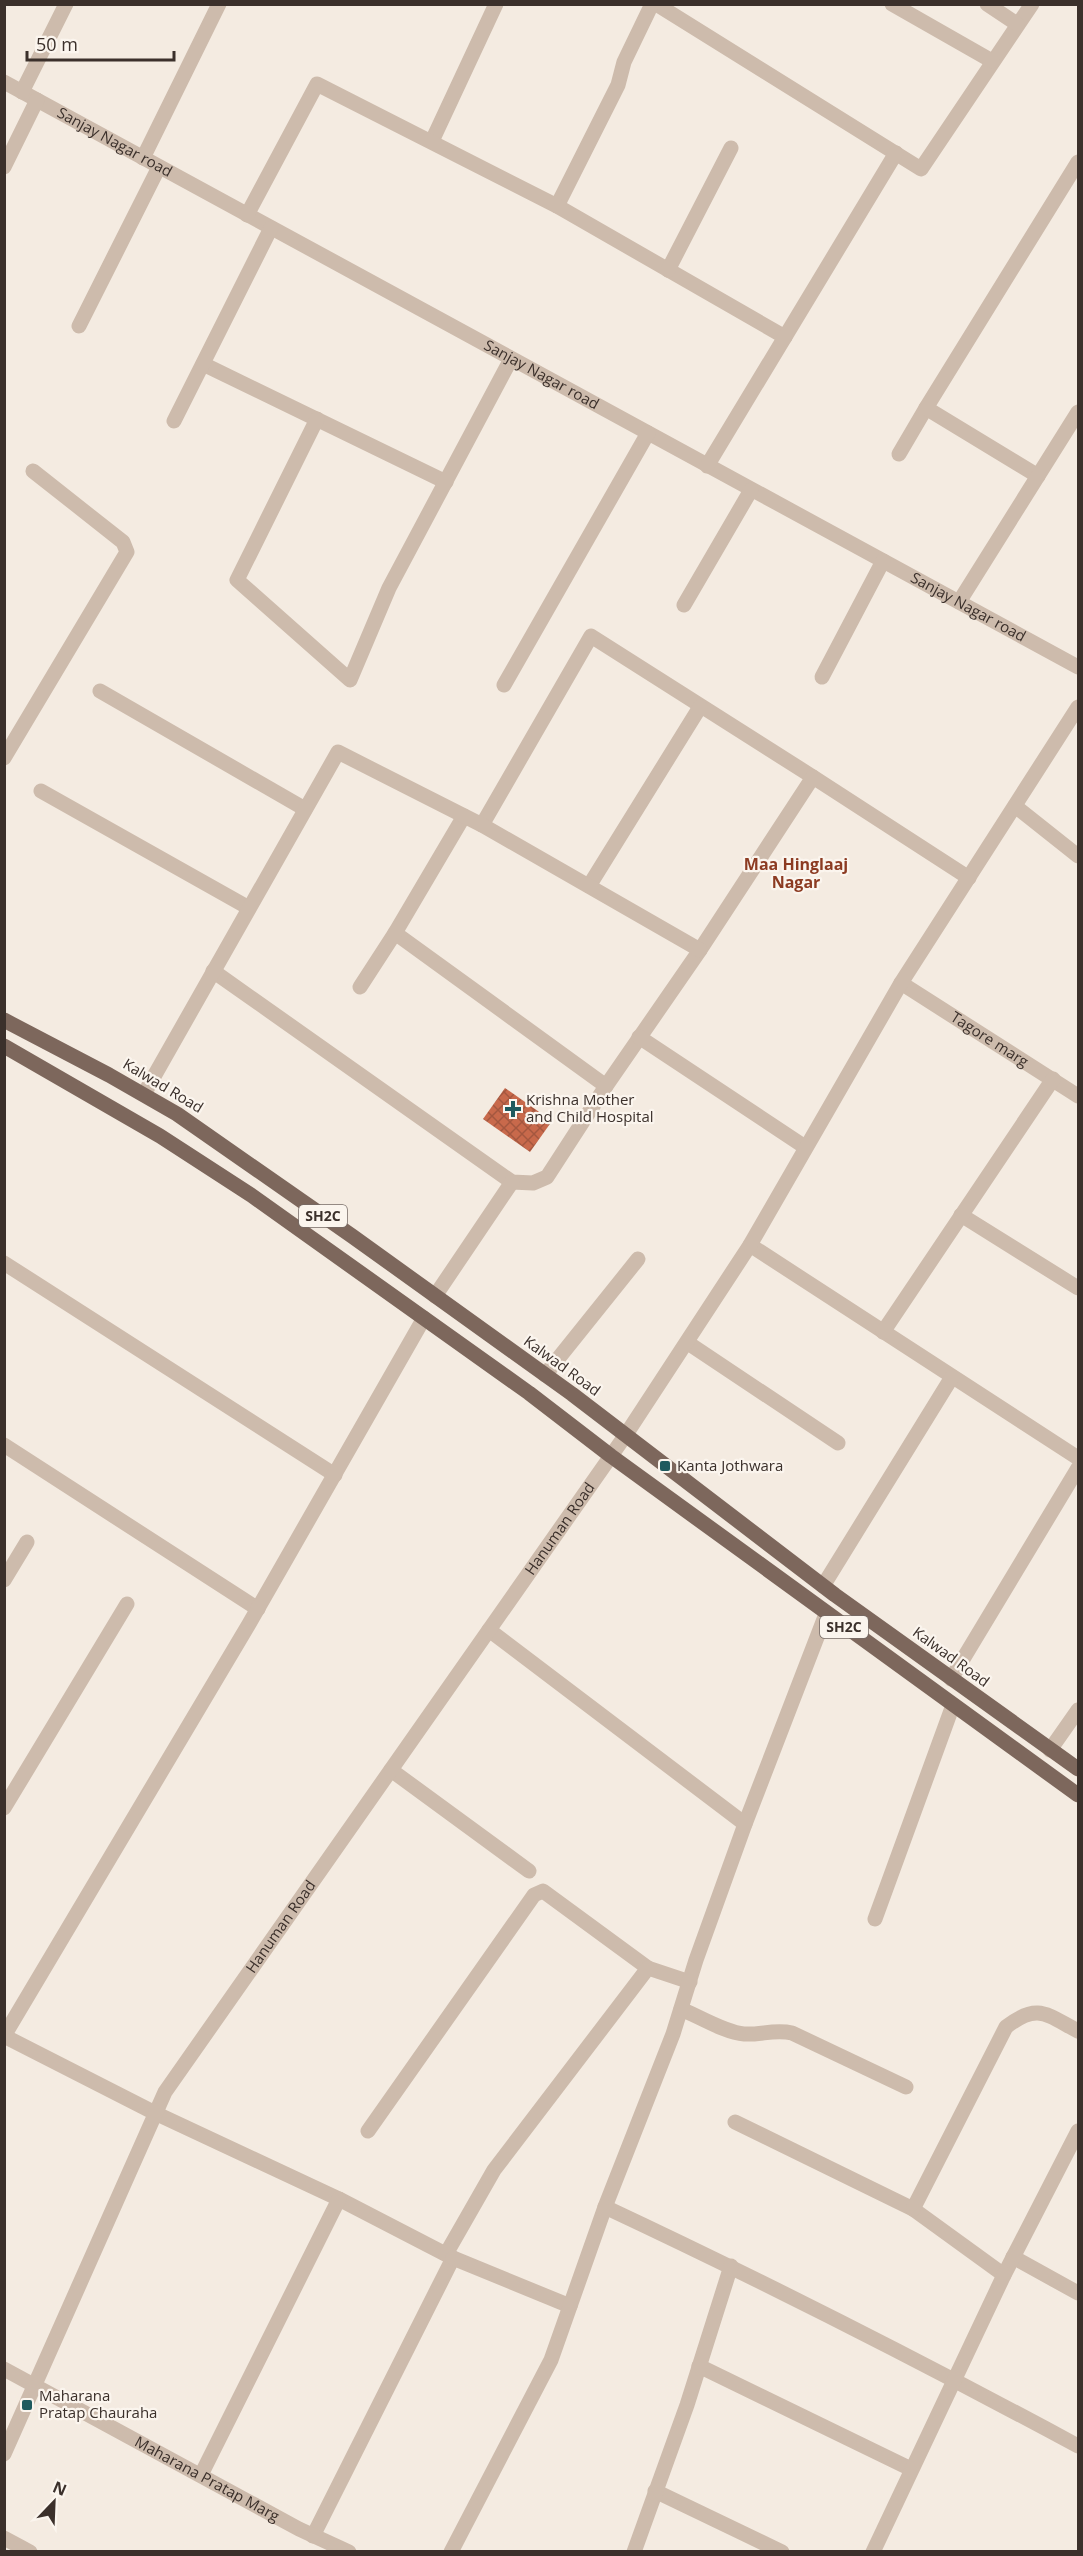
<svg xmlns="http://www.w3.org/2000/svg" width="1083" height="2556" viewBox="0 0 1083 2556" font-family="'Open Sans',sans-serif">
	<defs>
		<pattern id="building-cross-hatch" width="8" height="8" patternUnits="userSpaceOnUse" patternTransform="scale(1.5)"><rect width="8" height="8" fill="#c8694b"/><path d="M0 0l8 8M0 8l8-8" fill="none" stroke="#a4573f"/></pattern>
	</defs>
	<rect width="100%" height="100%" fill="#f4ebe1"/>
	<path fill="url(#building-cross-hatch)" d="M505,1088L552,1121L530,1152L483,1119Z"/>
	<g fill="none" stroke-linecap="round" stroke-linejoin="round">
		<g stroke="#cdbbac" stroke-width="15">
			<path d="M656,4L921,169L1032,4"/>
			<path d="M892,4L992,61"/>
			<path d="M987,4L1017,24"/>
			<path id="s1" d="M4,82L1078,667"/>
			<path d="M22,92L66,4"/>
			<path d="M432,141L496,4"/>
			<path d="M143,158L219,4"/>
			<path d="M4,167L37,100"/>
			<path d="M557,206L618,85L624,62L652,4"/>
			<path d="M247,215L317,84L557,206L785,337"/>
			<path d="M668,270L731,148"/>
			<path d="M79,326L159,167"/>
			<path d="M203,364L446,482"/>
			<path d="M317,419L237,580L350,680L389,588L511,359"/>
			<path d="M174,421L271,228"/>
			<path d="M899,454L926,408"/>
			<path d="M707,466L896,153"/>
			<path d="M1038,476L926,408L1078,162"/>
			<path d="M959,602L1078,412"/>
			<path d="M684,605L751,490"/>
			<path d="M822,677L883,561"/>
			<path d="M504,685L648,433"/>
			<path d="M100,691L305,809"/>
			<path d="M4,758L127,552L123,542L33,471"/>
			<path d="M41,791L249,908"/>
			<path d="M1015,806L1078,856"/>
			<path d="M482,825L591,636L813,777"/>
			<path d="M589,886L700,707"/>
			<path d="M395,933L606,1086"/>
			<path d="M213,971L512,1182L533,1183L547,1177L606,1086L700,950L813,777L969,878"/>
			<path id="s2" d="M901,983L1078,1096"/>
			<path d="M360,987L395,933L464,816"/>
			<path d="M639,1037L805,1147"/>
			<path d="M144,1094L338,752L482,825L700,950"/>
			<path d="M961,1215L1078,1288"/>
			<path d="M750,1245L1078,1458"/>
			<path d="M4,1263L335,1475"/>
			<path d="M435,1296L512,1182"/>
			<path d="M883,1332L1053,1079"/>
			<path d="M688,1343L838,1443"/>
			<path d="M545,1375L638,1259"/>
			<path d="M4,1445L258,1609"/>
			<path d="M4,1580L27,1542"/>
			<path d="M823,1586L952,1377"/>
			<path d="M489,1630L745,1824"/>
			<path d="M951,1679L1078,1468"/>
			<path d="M1050,1750L1078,1710"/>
			<path d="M391,1770L529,1871"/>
			<path d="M4,1808L127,1604"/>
			<path d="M875,1919L953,1705"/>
			<path d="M681,2009C698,2016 726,2033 744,2034C761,2035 775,2029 792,2033L906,2087"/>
			<path d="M4,2036L249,1624L424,1318"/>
			<path d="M4,2036L155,2113L339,2199L453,2258L313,2536"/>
			<path d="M735,2122L913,2209L1004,2275"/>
			<path d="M368,2131L534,1895L543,1891L648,1968"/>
			<path d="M605,2207C765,2282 922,2362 1078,2446"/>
			<path d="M913,2209L1006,2027C1038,2002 1047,2015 1078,2031"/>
			<path d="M446,2254L494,2170L648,1968L690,1982"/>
			<path d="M1013,2257L1078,2293"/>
			<path d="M453,2258L570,2306"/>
			<path d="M699,2366L911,2469"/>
			<path id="s3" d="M4,2369L299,2529L349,2552"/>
			<path id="s4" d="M4,2454L165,2092L625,1436L750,1245L901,983L1078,707"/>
			<path d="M201,2475L339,2199"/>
			<path d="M655,2491L782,2552"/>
			<path d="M4,2538L30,2552"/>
			<path d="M451,2552L551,2360L605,2207L673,2034L696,1960L745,1824L826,1614"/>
			<path d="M634,2552L687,2405L731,2266"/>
			<path d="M873,2552L1004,2275L1078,2131"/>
		</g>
		<path stroke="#7d675c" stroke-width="15" d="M4,1020L109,1075L177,1114L352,1236L572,1394L835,1595L1078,1769
			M4,1046L160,1136L251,1195L529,1393L611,1456L1078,1795"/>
	</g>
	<g fill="#1f5a5e" stroke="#fbf5ee" stroke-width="2">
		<path d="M510 1100h6v6h6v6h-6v6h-6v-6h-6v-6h6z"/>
		<rect x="659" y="1460" width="12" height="12" rx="3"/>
		<rect x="21" y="2399" width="12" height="12" rx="3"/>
	</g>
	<g text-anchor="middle" stroke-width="4.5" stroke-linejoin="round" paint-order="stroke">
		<g fill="#fbf5ee" stroke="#756b66" stroke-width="1.5">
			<rect x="299" y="1205" width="48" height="22" rx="4.5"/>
			<rect x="820" y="1616" width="48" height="22" rx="4.5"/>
		</g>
		<g font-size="14" font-weight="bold" fill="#3b302b">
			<text x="323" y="1221">SH2C</text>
			<text x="844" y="1632">SH2C</text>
		</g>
		<g font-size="15" fill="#3b302b" stroke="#fbf5ee">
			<text dy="5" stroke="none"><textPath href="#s1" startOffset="126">Sanjay Nagar road</textPath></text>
			<text dy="5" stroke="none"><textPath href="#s1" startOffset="612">Sanjay Nagar road</textPath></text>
			<text dy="5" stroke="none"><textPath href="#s1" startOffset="1098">Sanjay Nagar road</textPath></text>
			<text dy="5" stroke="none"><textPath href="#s2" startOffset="105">Tagore marg</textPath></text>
			<text transform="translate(163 1086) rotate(31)" y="5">Kalwad Road</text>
			<text transform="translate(562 1366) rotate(36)" y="5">Kalwad Road</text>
			<text dy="5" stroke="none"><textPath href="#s4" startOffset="1084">Hanuman Road</textPath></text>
			<text transform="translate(951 1657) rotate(36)" y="5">Kalwad Road</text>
			<text dy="5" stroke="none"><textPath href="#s4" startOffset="598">Hanuman Road</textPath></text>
			<text dy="5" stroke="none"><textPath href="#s3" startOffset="231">Maharana Pratap Marg</textPath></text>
		</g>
		<g font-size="15" fill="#3b302b" stroke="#fbf5ee" text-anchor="start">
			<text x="526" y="1105">Krishna Mother<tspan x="526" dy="17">and Child Hospital</tspan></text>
			<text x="677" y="1471">Kanta Jothwara</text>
			<text x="39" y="2401">Maharana<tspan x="39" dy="17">Pratap Chauraha</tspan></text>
		</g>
		<g font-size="16" font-weight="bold" fill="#8c3b22" stroke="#fbf5ee">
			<text x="796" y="870">Maa Hinglaaj<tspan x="796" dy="18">Nagar</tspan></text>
		</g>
	</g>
	<rect width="1083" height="2556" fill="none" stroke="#3b302b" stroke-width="12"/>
	<g transform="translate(54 2502) rotate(23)" stroke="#fbf5ee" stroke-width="4.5" paint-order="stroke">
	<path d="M0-4.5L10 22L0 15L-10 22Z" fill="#3b302b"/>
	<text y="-9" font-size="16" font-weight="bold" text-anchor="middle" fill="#3b302b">N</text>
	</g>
	<path d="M27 51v9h147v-9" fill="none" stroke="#3b302b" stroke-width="3"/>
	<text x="36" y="51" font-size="18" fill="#3b302b" stroke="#fbf5ee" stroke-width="4.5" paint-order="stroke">50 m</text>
</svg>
